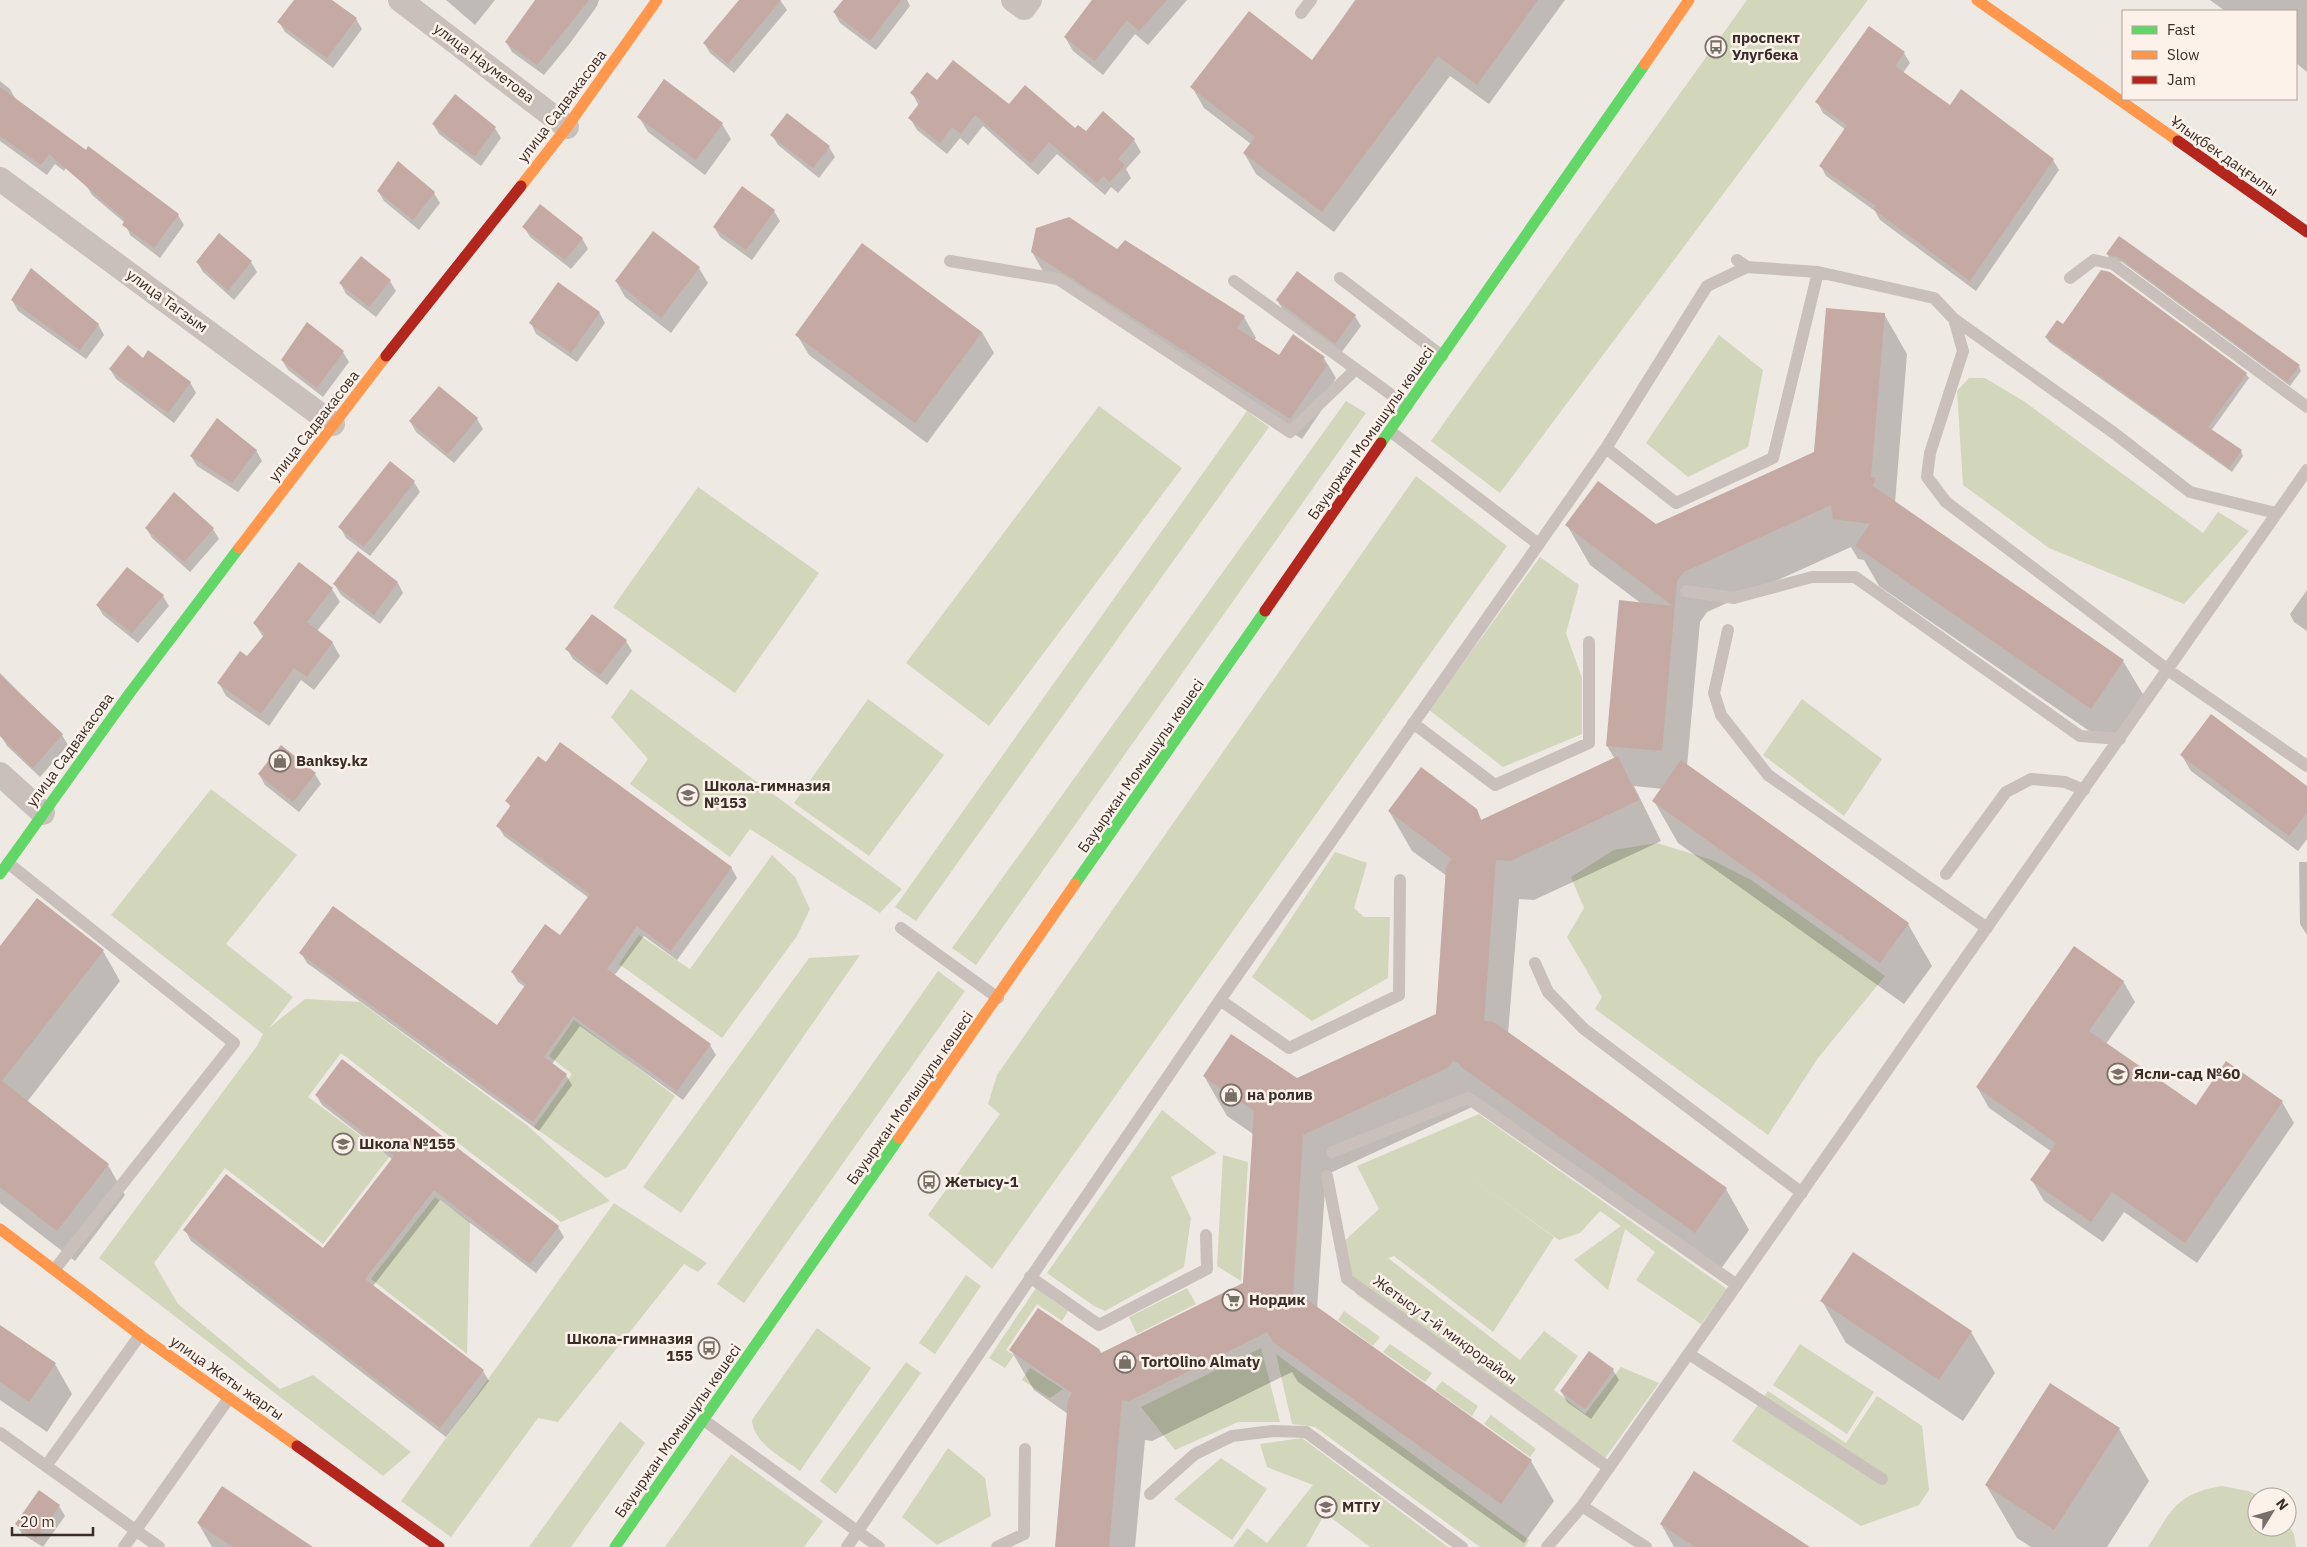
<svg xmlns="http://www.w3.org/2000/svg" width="2307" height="1547" viewBox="0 0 2307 1547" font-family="'IBM Plex Sans',sans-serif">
	<rect width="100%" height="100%" fill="#efe9e3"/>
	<path fill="#d2d6bb" d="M1747,0H1868L1500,493L1431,441Z
		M1719,335L1763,370L1748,447L1688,477L1646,443Z
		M1969,378H1985L2025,402L2203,533L2218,512L2249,531L2184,604L2049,548L1963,485L1957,391Z
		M1346,401L1366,413L976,965L952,948Z
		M1099,406L1182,468L989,726L906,663Z
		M1247,411L1269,427L916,921L895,907Z
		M1416,476L1507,546L992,1269L928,1215L1000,1114L988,1104L997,1075Z
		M698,487L819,573L735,693L613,607Z
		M1540,557L1579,585L1566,633L1582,678V734L1503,767L1429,710Z
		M631,689L902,889L880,913L750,829L730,857L630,784L648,759L611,717Z
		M868,699L944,755L869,856L794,803Z
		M1802,699L1882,759L1844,816L1763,755Z
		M211,789L297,855L226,944L293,997L269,1028L305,999L360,1002L528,1126L610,1201L561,1222L341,1053L308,1097L389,1157L323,1244L225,1168L154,1263L178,1304L280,1389L313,1375L411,1452L383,1476L99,1258L257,1046L263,1034L111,915Z
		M1657,843L1712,860L1751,880L1885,976L1818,1058L1768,1135L1595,1009L1602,997L1567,937L1584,908L1571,877L1614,850Z
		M1335,852L1367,863L1354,908L1364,917H1390L1388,978L1312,1021L1252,977Z
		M772,855L795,877L810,909L797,936L722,1038L619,964L639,935L690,969Z
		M860,955L681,1213L643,1187L809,958Z
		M938,971L965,991L744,1303L717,1284Z
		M574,1020L675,1096L626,1168L606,1178L534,1127L572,1074L549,1056Z
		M1162,1110L1217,1153L1171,1177L1191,1218L1184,1267L1105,1311L1094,1306L1047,1273Z
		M1479,1114L1727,1289L1701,1324L1636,1280L1655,1252L1625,1229L1608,1290L1574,1260L1621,1226L1600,1211L1580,1233L1559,1240L1443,1158L1554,1237L1493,1332L1394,1256L1388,1258L1520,1360L1544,1331L1578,1356L1554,1390L1585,1414L1621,1367L1659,1383L1598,1468L1356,1294L1339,1246L1379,1209L1357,1166Z
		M1223,1155L1248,1162L1241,1281L1217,1266Z
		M435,1197L470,1222L467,1354L371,1279Z
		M614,1203L707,1263L698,1272L684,1264L558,1422L538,1418L451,1537L401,1501Z
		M966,1275L981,1286L935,1354L919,1343Z
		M1036,1288L1068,1311L1062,1321L1037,1304L1006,1350L1014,1355L1005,1368L989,1358Z
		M1187,1288L1196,1304L1137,1334L1129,1317Z
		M1344,1311L1380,1337L1373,1346L1338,1320Z
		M817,1328L871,1368L800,1471C782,1457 754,1444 752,1420Z
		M1390,1344L1432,1373L1425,1382L1383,1352Z
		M1800,1344L1874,1392L1847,1434L1773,1385Z
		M1261,1348L1280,1422H1238L1175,1450L1141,1407Z
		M1276,1354L1529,1540L1525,1547H1480L1315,1427L1292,1424Z
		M906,1362L921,1373L836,1494L820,1481Z
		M1030,1368L1063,1389L1050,1398L1022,1380Z
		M1442,1381L1478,1406L1472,1416L1435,1390Z
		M1768,1391L1846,1443L1877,1396L1922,1426L1929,1490L1919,1505L1861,1526L1732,1441Z
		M1491,1415L1536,1449L1530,1457L1484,1424Z
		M620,1421L645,1443L571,1547H529Z
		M1302,1438L1448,1547H1370L1325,1513L1306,1547H1233L1247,1528L1267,1543L1313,1485L1267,1467L1260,1444Z
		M948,1448L985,1478L991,1516L937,1545L902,1517Z
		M731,1454L823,1521L804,1547H665Z
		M1221,1458L1267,1489L1232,1540L1174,1499Z
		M2222,1486L2248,1491L2262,1497H2257V1527H2287V1523L2294,1534L2296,1547H2148C2172,1510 2175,1494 2222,1486Z"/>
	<path fill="#0003" d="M296,0H330L356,19L362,29L333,68L285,32L279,22Z
		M446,0H495L475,25Z
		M536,0H599L597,6L571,42L544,75L512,52L506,42Z
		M740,0H780L787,10L734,73L710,53L704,43Z
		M844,0H907L910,6L876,50L840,23L834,12Z
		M1092,0H1187L1148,45L1135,34L1103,75L1073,51L1065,37Z
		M1355,0H1565L1489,104L1450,76L1334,232L1256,174L1244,153L1251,144L1204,108L1192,87L1312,62Z
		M2210,0H2307V72L2296,63V11H2225Z
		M1904,53L1910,63L1903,73L1950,107L2053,160L2059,170L1976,291L1880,220L1875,211L1826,176L1821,166L1846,130L1823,113L1817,102Z
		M0,81L10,89L16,100L77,151L64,171L55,164L47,175L0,141Z
		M937,82L1075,130L1134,140L1141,152L1126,169L1131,178L1118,193L1111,187L1105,195L1057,154L1038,175L983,126L968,145L960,138L947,154L917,130L910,118L919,106L912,93Z
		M639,117L722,124L731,139L705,175L648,132Z
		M433,124L495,128L501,138L481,166L439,134Z
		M772,135L829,147L835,157L819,178L778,145Z
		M102,159L178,215L184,225L160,258L130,235L125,223L92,195L86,185Z
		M378,191L434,193L440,203L419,230L384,201Z
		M774,211L780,221L752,260L720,237L714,227Z
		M524,227L582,238L588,249L571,269L530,237Z
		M219,235L251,262L257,272L234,300L203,272L197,262Z
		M2119,238L2299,366L2301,371L2290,386L2122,262L2110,259L2107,254Z
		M1117,251L1244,317L1256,338L1254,340L1280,356L1324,358L1336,378L1334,381L1338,386L1302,439L1044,273L1032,252Z
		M699,268L708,283L671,333L625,297L616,281Z
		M390,281L396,291L376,317L346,294L341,284Z
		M12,300L98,324L104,335L86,359L18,311Z
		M1277,300L1355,316L1361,326L1341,353L1283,310Z
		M599,312L605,323L577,362L536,334L531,323Z
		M1884,314L1907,354L1895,503L2123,661L2147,701L2114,748L1879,586L1864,560L1858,559L1851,547L1707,612L1700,622L1687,766L1908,924L1932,966L1904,1004L1678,843L1654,801L1663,789L1634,786L1661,841L1534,900L1519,899L1508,1034L1726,1189L1749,1230L1718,1273L1472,1107L1326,1175L1317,1309L1531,1461L1554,1501L1524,1543L1298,1382L1292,1372L1152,1441L1145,1440L1135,1547H1058L1068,1414L1034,1390L1011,1350L1101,1355L1244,1284L1253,1134L1227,1116L1204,1076L1296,1080L1436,1017L1447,876L1412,851L1389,811L1476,810L1482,821L1615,759L1607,746L1642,604L1590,565L1567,525L1656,526L1815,453Z
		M2063,326L2246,374L2249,378L2211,431L2241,451L2243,456L2232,472L2049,342L2046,337Z
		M982,332L994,353L927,443L809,355L797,335Z
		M343,352L349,362L323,397L288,370L282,360Z
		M144,360L190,382L196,393L174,423L116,379L110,369Z
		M477,419L483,429L454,463L416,432L410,421Z
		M256,450L262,461L238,492L197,466L191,456Z
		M414,482L420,492L370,556L346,538L340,527Z
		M146,528L213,529L219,539L190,572L152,538Z
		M358,553L398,583L403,593L380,624L341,595L335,585Z
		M299,564L332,589L340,602L317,631L332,642L340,656L314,690L301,680L269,726L226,696L219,683L248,658L264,638L254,623Z
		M2307,590V631L2294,622L2290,614Z
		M163,596L169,606L138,643L103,615L97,605Z
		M626,641L632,651L607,685L573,659L567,649Z
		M0,673L62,735L68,745L40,777L7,746L1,736Z
		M2182,756L2307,788V839L2298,851L2191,771Z
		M259,774H315L321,784L299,812L265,785Z
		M507,801L731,867L737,878L677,960L644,936L614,976L710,1045L716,1055L683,1100L580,1026L552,1064L566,1075L572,1085L539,1131L307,963L301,953L497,1027L525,987L518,982L512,972L561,937L589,898L504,836L498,826L511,808Z
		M2299,862H2307V935L2300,924Z
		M0,948L103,951L120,981L27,1102L108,1165L125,1195L75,1261L0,1203Z
		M2123,981L2135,1002L2106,1044L2196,1106L2282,1102L2294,1123L2197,1263L2124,1212L2103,1242L2044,1201L2032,1180L2052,1152L1989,1108L1977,1087Z
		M316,1095L558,1227L564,1237L536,1273L440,1200L373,1286L483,1371L489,1381L446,1437L191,1241L185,1230L323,1250L393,1160L322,1105Z
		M1822,1301L1971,1332L1995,1373L1963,1421L1846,1343Z
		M0,1326L55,1364L72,1394L47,1432L0,1400Z
		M1613,1370L1619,1380L1591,1419L1567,1402L1561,1391Z
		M2119,1429L2149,1481L2107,1547H2031L2017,1538L1986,1485Z
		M59,1506L65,1516L43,1547L22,1534L16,1524Z
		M198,1523L311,1547H212Z
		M1661,1524L1807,1547H1674Z"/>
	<path fill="#c5aaa3" d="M294,0H332L357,18L327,58L277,22Z
		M535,0H589L537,65L505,42Z
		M739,0H781L728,64L703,43Z
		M843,0H901L870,41L833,12Z
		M1092,0H1167L1139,31L1127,20L1095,61L1064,37Z
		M1356,0H1538L1477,85L1438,56L1322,212L1243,153L1255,137L1190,87L1249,11L1312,60Z
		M1869,26L1905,52L1895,66L1950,105L1961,89L2054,159L1970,281L1873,209L1876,206L1819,166L1847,125L1815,102Z
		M953,60L1009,104L1025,85L1075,128L1078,125L1086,131L1103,111L1135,139L1118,159L1125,165L1110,182L1103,176L1097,183L1049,142L1031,163L975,115L961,134L952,127L940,143L908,118L921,101L910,93L927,72L937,80Z
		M664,79L723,123L696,160L637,117Z
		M0,87L86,150L88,146L179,214L154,248L122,225L125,220L49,154L41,165L0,136Z
		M455,94L496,127L475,157L432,124Z
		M787,113L830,146L813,168L770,135Z
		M398,161L435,192L413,220L377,191Z
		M742,186L775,210L746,250L713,227Z
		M540,204L583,238L565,260L522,227Z
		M1069,217L1117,249L1125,240L1245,316L1237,328L1279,355L1293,334L1325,357L1322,361L1327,365L1290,419L1031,252L1036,228Z
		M653,231L700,267L661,318L615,281Z
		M219,233L252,261L228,291L196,262Z
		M2119,236L2300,365L2287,382L2118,257L2106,254Z
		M862,243L982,332L915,423L795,335Z
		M361,256L391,280L369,307L339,283Z
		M31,268L99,324L80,350L11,300Z
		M2101,270L2110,272L2247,373L2208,427L2242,450L2229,468L2045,337L2057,320L2063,324Z
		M1297,271L1356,315L1335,344L1276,300Z
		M558,282L600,312L571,353L529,323Z
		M1826,308L1885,313L1871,477L1876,478L1873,486L2124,660L2091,709L1855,546L1870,524L1833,519L1831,505L1684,572L1677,581L1662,751L1606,746L1619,600L1673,606L1565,525L1598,481L1656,524L1814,452Z
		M307,322L344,351L317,388L281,360Z
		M128,345L143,358L148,350L191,382L168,413L109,369Z
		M439,386L478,418L448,454L409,421Z
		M217,418L257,450L232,483L190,456Z
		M390,461L415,481L364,547L338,527Z
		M174,492L214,528L184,562L145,528Z
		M358,551L398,582L374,615L333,584Z
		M299,562L333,588L307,622L333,642L307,677L294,668L261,714L217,683L240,651L247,656L265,634L253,623Z
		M127,567L164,595L132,633L96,605Z
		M592,614L627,640L600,675L565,649Z
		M0,675L63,734L33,768L0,736Z
		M2211,714L2307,786V812L2289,836L2180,755Z
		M560,742L732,867L671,951L637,926L607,969L711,1044L677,1091L573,1016L544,1057L567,1074L533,1122L299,953L333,906L497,1025L526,984L511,972L545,924L560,935L590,894L496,826L511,805L505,801L538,756L546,762Z
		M281,745L316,773L293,802L258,774Z
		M1618,756L1639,800L1511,861L1496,860L1484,1021L1494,1022L1727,1188L1695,1233L1461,1067L1459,1063L1453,1061L1449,1067L1303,1135L1293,1296H1302L1532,1460L1501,1504L1273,1342L1267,1332L1129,1401L1122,1400L1109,1547H1055L1068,1400L1072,1393L1009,1350L1038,1308L1099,1349L1101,1353L1243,1283L1254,1111L1203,1076L1231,1034L1297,1078L1436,1014L1446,867L1452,859L1388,811L1421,767L1477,809L1481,820Z
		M1681,760L1909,923L1880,963L1652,801Z
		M37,898L104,950L2,1081L109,1164L57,1231L0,1187V946Z
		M2074,946L2124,981L2089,1031L2196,1105L2226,1061L2283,1101L2185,1243L2112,1192L2091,1222L2030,1180L2056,1143L1976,1087Z
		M342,1059L559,1226L530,1264L434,1190L365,1279L484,1370L440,1428L183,1230L226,1174L323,1248L394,1156L315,1095Z
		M1853,1252L1972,1331L1939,1380L1820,1301Z
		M0,1325L56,1363L29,1402L0,1382Z
		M1589,1351L1614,1369L1585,1409L1560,1391Z
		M2050,1383L2120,1428L2054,1530L1985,1485Z
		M1694,1471L1810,1547H1695L1660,1524Z
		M222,1486L313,1547H233L197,1523Z
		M39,1490L60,1505L36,1539L15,1524Z"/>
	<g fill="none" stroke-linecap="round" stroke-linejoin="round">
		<path stroke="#c9c0bb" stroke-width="12" d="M1301,13L1311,0
			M950,261L1058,279L1290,432L1356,369
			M1818,272L1934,298L1954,319L2114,433L2190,492L2276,513
			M1340,278L1442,356
			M2070,278L2094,260L2113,264L2307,407
			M1234,281L1407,406
			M1954,319L1963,351L1930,453L1927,477L1946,502L2168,670L2307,766
			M1390,431L1537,543
			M1606,448L1676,503L1773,458L1818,272L1747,267L1737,260
			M1686,591L1734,598L1812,577H1855L2080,736L2120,739
			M1728,630L1714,693L1721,715L1768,775L1987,928
			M1413,723L1495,785L1589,743V642
			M8,863L234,1043L55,1269
			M1946,874L2006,792L2031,779L2065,782L2084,790
			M901,928L998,998
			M1535,963L1548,992L1584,1029L1802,1193
			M1220,1000L1289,1048L1399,995L1400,880
			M1332,1152L1468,1098L1737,1285
			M1327,1176L1347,1279L1609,1468
			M1030,1277L1099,1325L1207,1269L1206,1235
			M1689,1354L1882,1479
			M705,1421L879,1547
			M0,1433L46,1466L140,1335
			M46,1466L159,1547
			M1150,1494L1195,1454L1232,1436L1273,1431L1306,1432L1462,1547
			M1582,1506L1646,1547
			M124,1547L229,1398
			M847,1547L1220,1000L1606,448L1707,286L1747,267
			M997,1547L1024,1534L1025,1449
			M1547,1547L1582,1506L2307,470"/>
		<path stroke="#c9c0bb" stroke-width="24" d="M400,0L567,127
			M1013,0L1024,8L1030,0
			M0,179L333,424
			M0,774L43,813"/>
		<path stroke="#63d668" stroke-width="11" d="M1381,443L1645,64
			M0,874L129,694L239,548
			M1075,884L1265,611
			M615,1547L899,1138"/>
		<path stroke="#ff974d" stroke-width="11" d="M1977,0L2178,141
			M1645,64L1689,0
			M521,186L567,127L657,0
			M239,548L386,356
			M899,1138L1075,884
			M0,1229L140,1335L297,1446"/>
		<path stroke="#b3261e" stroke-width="11" d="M2178,141L2307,232
			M386,356L521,186
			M1265,611L1381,443
			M297,1446L439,1547"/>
	</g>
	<defs>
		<g id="bus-ring" transform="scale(1.125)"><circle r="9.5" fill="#fcf2ea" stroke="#796f69" stroke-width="1.5"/><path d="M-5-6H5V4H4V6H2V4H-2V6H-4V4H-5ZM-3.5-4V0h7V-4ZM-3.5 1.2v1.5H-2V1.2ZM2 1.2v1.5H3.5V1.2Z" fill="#796f69"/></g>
		<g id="shop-ring" transform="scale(1.125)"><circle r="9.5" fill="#fcf2ea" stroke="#796f69" stroke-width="1.5"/><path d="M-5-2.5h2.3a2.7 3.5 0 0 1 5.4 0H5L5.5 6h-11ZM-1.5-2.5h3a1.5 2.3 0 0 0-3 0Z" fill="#796f69"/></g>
		<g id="school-ring" transform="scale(1.125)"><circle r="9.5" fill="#fcf2ea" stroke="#796f69" stroke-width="1.5"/><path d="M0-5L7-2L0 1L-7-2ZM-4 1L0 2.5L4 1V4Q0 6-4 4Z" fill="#796f69"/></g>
		<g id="supermarket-ring" transform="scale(1.125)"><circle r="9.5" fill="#fcf2ea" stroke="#796f69" stroke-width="1.5"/><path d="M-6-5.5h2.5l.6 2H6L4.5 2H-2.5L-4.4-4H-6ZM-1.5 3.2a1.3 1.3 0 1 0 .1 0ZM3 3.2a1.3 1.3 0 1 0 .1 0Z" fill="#796f69"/></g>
		<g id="university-ring" transform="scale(1.125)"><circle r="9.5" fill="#fcf2ea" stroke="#796f69" stroke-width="1.5"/><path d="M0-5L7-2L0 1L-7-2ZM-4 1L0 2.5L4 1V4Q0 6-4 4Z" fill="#796f69"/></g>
	</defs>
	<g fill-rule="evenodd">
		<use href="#bus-ring" x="1716" y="47"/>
		<use href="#shop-ring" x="280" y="761"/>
		<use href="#school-ring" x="688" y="795"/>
		<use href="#school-ring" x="2118" y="1074"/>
		<use href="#shop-ring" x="1231" y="1095"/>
		<use href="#school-ring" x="343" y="1144"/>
		<use href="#bus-ring" x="929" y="1182"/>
		<use href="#supermarket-ring" x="1233" y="1300"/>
		<use href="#bus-ring" x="709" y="1348"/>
		<use href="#shop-ring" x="1125" y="1362"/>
		<use href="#university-ring" x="1326" y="1507"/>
	</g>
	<g text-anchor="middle" stroke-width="5" stroke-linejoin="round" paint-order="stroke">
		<g font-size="15" font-weight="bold" fill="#3a2d28" stroke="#fcf2ea" text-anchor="start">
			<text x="1732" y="43">проспект<tspan x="1732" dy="17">Улугбека</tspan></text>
			<text x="296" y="766">Banksy.kz</text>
			<text x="704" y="791">Школа-гимназия<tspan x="704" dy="17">№153</tspan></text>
			<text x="2134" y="1079">Ясли-сад №60</text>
			<text x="1247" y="1100">на ролив</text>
			<text x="359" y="1149">Школа №155</text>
			<text x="945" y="1187">Жетысу-1</text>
			<text x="1249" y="1305">Нордик</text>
			<text x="693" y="1344" text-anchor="end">Школа-гимназия<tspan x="693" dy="17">155</tspan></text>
			<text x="1141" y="1367">TortOlino Almaty</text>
			<text x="1342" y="1512">МТГУ</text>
		</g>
		<g font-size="15" fill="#3a2d28" stroke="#fcf2ea">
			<text transform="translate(484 63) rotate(37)" y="5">улица Науметова</text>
			<text transform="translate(562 106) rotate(-53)" y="5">улица Садвакасова</text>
			<text transform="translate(2224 156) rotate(35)" y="5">Ұлықбек даңғылы</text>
			<text transform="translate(167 301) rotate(36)" y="5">улица Тагзым</text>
			<text transform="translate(314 426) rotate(-52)" y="5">улица Садвакасова</text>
			<text transform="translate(1371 433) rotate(-55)" y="5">Бауыржан Момышұлы көшесі</text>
			<text transform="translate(70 750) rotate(-54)" y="5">улица Садвакасова</text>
			<text transform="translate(1141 766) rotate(-55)" y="5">Бауыржан Момышұлы көшесі</text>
			<text transform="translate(910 1098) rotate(-55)" y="5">Бауыржан Момышұлы көшесі</text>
			<text transform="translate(1445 1330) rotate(36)" y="5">Жетысу 1-й микрорайон</text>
			<text transform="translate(227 1378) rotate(35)" y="5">улица Жеты жаргы</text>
			<text transform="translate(678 1431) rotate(-55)" y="5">Бауыржан Момышұлы көшесі</text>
		</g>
	</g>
	<rect x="2122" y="10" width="175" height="90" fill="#fcf2ea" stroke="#aea39c"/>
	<rect x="2132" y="26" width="25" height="8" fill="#63d668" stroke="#aea39c"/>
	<text x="2167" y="35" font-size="15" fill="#3a2d28">Fast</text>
	<rect x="2132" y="51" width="25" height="8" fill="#ff974d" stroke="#aea39c"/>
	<text x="2167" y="60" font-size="15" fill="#3a2d28">Slow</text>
	<rect x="2132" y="76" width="25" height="8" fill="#b3261e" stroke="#aea39c"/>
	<text x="2167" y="85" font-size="15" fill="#3a2d28">Jam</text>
	<g transform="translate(2272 1512) rotate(53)"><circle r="24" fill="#fcf2ea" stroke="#aea39c"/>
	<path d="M0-4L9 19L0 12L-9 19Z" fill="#796f69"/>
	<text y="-8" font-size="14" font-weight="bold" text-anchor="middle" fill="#3a2d28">N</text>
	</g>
	<path d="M12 1527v8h81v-8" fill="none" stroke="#3a2d28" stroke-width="2.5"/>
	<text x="20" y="1527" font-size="15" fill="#3a2d28" stroke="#fcf2ea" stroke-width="4" paint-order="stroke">20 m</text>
</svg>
